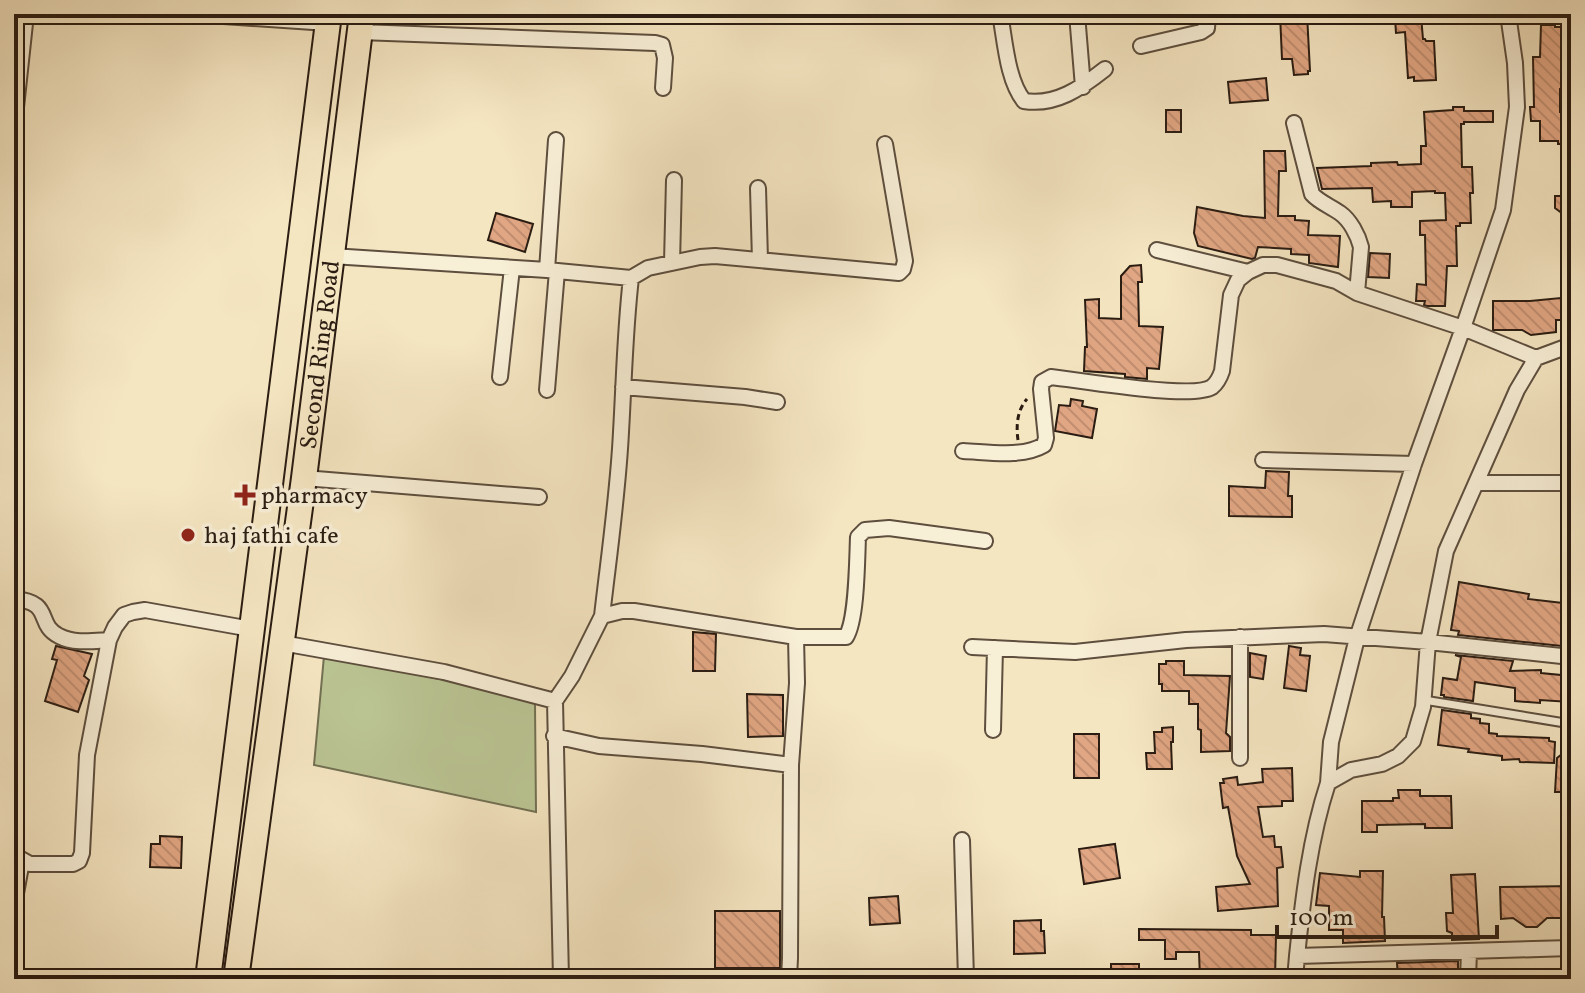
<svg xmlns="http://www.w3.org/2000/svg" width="1585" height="993" viewBox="0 0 1585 993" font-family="Vollkorn,serif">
	<defs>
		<pattern id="building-back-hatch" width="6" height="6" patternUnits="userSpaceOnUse" patternTransform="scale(2)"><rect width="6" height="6" fill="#e1a683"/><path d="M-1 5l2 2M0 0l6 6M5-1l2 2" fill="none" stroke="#c18e70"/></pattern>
	</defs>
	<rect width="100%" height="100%" fill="#f5e6c2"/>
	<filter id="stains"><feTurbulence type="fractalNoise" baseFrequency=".0025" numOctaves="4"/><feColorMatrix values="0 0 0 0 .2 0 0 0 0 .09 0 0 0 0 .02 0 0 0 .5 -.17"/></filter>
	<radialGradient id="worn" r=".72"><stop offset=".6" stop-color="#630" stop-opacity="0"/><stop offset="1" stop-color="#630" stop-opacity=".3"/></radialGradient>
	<path fill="#bbc594" stroke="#727053" stroke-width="2" d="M324,656L530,697L535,704L536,812L314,765Z"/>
	<path fill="url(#building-back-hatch)" stroke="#2a1c12" stroke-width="2" d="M1280,14H1307L1310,71H1308V74L1294,75L1292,59H1282Z
		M1421,16L1423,39H1425L1426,41H1434L1436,80L1414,81V77L1408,78L1405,32L1396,33L1395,18Z
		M1541,25H1555V27H1564V30H1571V47H1566L1565,72H1567V89H1560V112H1571V144H1558V141H1540V121H1531L1530,107H1534L1533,57H1540Z
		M1266,78L1268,100L1230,103L1228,82Z
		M1453,107H1464V111H1493V122H1464V124H1461L1462,167H1472L1473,193H1470L1471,223H1460V226H1456L1457,266H1447L1445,306H1427L1424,305L1425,301H1416L1417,284L1426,285L1425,235H1420V221L1446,220L1445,193H1435V191L1412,192V207H1391V201L1373,202L1372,188L1322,189L1317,168L1371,166V163L1397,162L1398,165L1421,164V146H1426L1424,112L1453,110Z
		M1166,110H1181V132H1166Z
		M1264,151H1285L1286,171H1279L1278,216H1295V220L1309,221L1308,235L1340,236L1338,267L1309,263V255L1291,254V249L1258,247L1255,258L1252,259L1198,246L1194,233L1197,207L1243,216L1265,218Z
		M1555,196H1571V220L1555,208Z
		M496,213L533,224L525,252L488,240Z
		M1370,253L1390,254L1389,278L1368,277Z
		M1141,265L1142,282H1138L1139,326L1163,327L1159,369L1147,368V379L1125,377V374L1084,371L1085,347H1087L1085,300L1099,299V318L1121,319V276L1130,266Z
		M1571,297V320H1556V332L1531,335L1522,330H1493V301H1530Z
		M1071,399L1083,401L1082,406L1097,409L1092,438L1055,431L1059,405L1070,406Z
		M1266,471L1289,472L1288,496H1292V517L1229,516V486L1265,488Z
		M1459,582L1529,594L1528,599L1571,604V647L1458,635L1459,631L1451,630Z
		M693,632L716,634L715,671H693Z
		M56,646L92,654L84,676L89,680L78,712L45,701L57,660L52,659Z
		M1289,646L1301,648L1300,655L1310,656L1306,691L1284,688Z
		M1250,653L1266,656L1263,679L1250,677Z
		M1455,655L1513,661L1510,671L1541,670V673L1571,676L1570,702L1540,700V703L1515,701V688L1475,682L1473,701L1444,697V695H1441L1443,678L1457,680L1461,657Z
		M1166,661H1184V675L1230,676L1226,733L1230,737V751L1201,752V730L1198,729V704H1189V691H1162V684H1159V664H1166Z
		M747,694L783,695V736L748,737Z
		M1442,710L1471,714V718L1480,719V723L1489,724V733L1497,734V736L1549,738V741L1555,742L1554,763L1520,762L1519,759L1502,760V756L1468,752L1469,749L1438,745Z
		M1173,727V742H1171L1172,769H1147L1146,753H1155L1154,732H1162V728Z
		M1074,734H1099V778H1074Z
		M1571,747V787L1568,786V792H1555L1557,758Z
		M1292,768L1293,801H1282V806L1258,807L1263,837L1274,836L1275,847H1281L1283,867L1277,868L1278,906L1218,911L1216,887L1250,884L1237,856L1228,807L1223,808L1220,783H1224L1223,779L1237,777L1238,785L1263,782L1262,769Z
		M1398,790H1420V796H1451L1452,828H1425V824L1377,825V832H1362V801H1393V798H1399Z
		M160,836L182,837L181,868L150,867L151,844H160Z
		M1115,844L1120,878L1084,884L1079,849Z
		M1360,871H1383L1382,917H1384L1385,941L1343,943V930H1329V906L1316,905L1320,873L1360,877Z
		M1475,874L1479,939L1452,940V933L1447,931L1446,913H1453L1451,875Z
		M1571,886V918H1547L1537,927H1526L1513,918L1501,919L1500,887Z
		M898,896L900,923L870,925L869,898Z
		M715,911H780V968H715Z
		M1041,920V931H1044L1045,953L1014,954V921Z
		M1139,929L1251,930V935H1276L1275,979H1200L1199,952H1176V959H1165V940H1139Z
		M1458,961V979H1398L1397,963Z
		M1111,964H1139V979H1111Z"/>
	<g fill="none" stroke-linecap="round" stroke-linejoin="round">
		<g stroke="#5d4e3e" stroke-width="11">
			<path id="lane" d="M1424,700L1571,724"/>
		</g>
		<g stroke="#5d4e3e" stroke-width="18">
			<path id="street" d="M194,14L328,23
				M1000,14C1005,40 1007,80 1024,101C1056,106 1081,88 1105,69
				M1077,14L1083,87
				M360,32L655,43L662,45L665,58L663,88
				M1141,46L1201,32L1207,28L1208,14
				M1294,123L1312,194C1319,202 1330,206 1340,213C1350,220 1358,235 1361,247L1357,293
				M14,126L26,14
				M758,188L760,260
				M1157,250L1248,272
				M332,256L547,270L631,278
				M672,263L674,180
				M547,270L556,140
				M1571,345L1536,358L1517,390L1446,551L1428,642L1423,707L1413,741L1398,756L1382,764L1351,770L1328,783C1310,838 1303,898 1297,956L1571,948
				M14,368L16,386L14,399
				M500,377L512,268
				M623,387L745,397L777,402
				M547,390L557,271
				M963,451C988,452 1022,458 1044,445L1046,438L1041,389L1042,382L1051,377C1079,380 1193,400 1212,387C1217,383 1220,377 1222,371L1231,295L1238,280L1248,272L1263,265H1277L1336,281L1357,293L1463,328L1536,358
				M1263,460L1414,464
				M304,478L539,497
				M1477,483H1571
				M14,599C54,602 35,624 59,636C74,644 93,641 109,640
				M602,616C609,555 618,494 621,432C624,381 625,329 631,278L648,268L700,257L715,256L899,273L903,269L905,261L885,144
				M1240,637V758
				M282,643L444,672L555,701
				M972,647L1075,652L1186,640L1324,634L1428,642L1571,657
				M993,730L995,648
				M554,736L599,746L702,754L791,765
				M1328,783L1331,742L1357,638L1414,464L1463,328L1503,210L1517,107L1515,63L1508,14
				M962,840L966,979
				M14,855L30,864H73L79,861L82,853L87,755L109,640L115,627L124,615L133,612L145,610L251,629
				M14,904L22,861
				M561,979L555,701L572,676L602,616L622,611H634L796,637H846C857,620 857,560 858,537L865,530L889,528L985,541
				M789,979L790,958L791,765L797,683L796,637
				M1295,979L1297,956
				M1468,979L1469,951"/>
		</g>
		<g stroke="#2a1c12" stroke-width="28">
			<g id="highway">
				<path d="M208,979L329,14"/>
				<path id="s1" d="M236,979L304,478L362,14"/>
			</g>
		</g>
		<path stroke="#2a1c12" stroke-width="3" stroke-dasharray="6 4" stroke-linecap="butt" d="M1018,440C1016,426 1017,410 1027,399"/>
		<use href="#lane" stroke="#f8efd7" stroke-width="7"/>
		<use href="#street" stroke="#f8efd7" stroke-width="14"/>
		<use href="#highway" stroke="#f5e6c2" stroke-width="24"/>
	</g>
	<g fill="#8f2418" stroke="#f8efd7" stroke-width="3">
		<path d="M241 483h8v8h8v8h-8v8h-8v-8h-8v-8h8z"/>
		<circle cx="188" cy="535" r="8"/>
	</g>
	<g text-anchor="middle" stroke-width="7" stroke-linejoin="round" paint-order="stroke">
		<g font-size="24" fill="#2a1c12" stroke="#f8efd7">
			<text dy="8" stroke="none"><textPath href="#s1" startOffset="630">Second Ring Road</textPath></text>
		</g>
		<g font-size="24" fill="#2a1c12" stroke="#f8efd7" text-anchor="start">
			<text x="261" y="503">pharmacy</text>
			<text x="204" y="543">haj fathi cafe</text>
		</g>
	</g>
	<rect width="1585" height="993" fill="none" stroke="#f5e6c2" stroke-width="48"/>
	<rect x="16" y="16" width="1553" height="961" fill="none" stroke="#2a1c12" stroke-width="4"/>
	<rect x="24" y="24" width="1537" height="945" fill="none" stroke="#2a1c12" stroke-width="2"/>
	<path d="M1277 925v12h220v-12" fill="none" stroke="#2a1c12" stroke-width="4"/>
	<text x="1289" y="925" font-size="24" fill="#2a1c12" stroke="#f8efd7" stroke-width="6" paint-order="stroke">100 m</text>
	<rect width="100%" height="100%" filter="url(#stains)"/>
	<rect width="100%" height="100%" fill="url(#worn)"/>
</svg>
